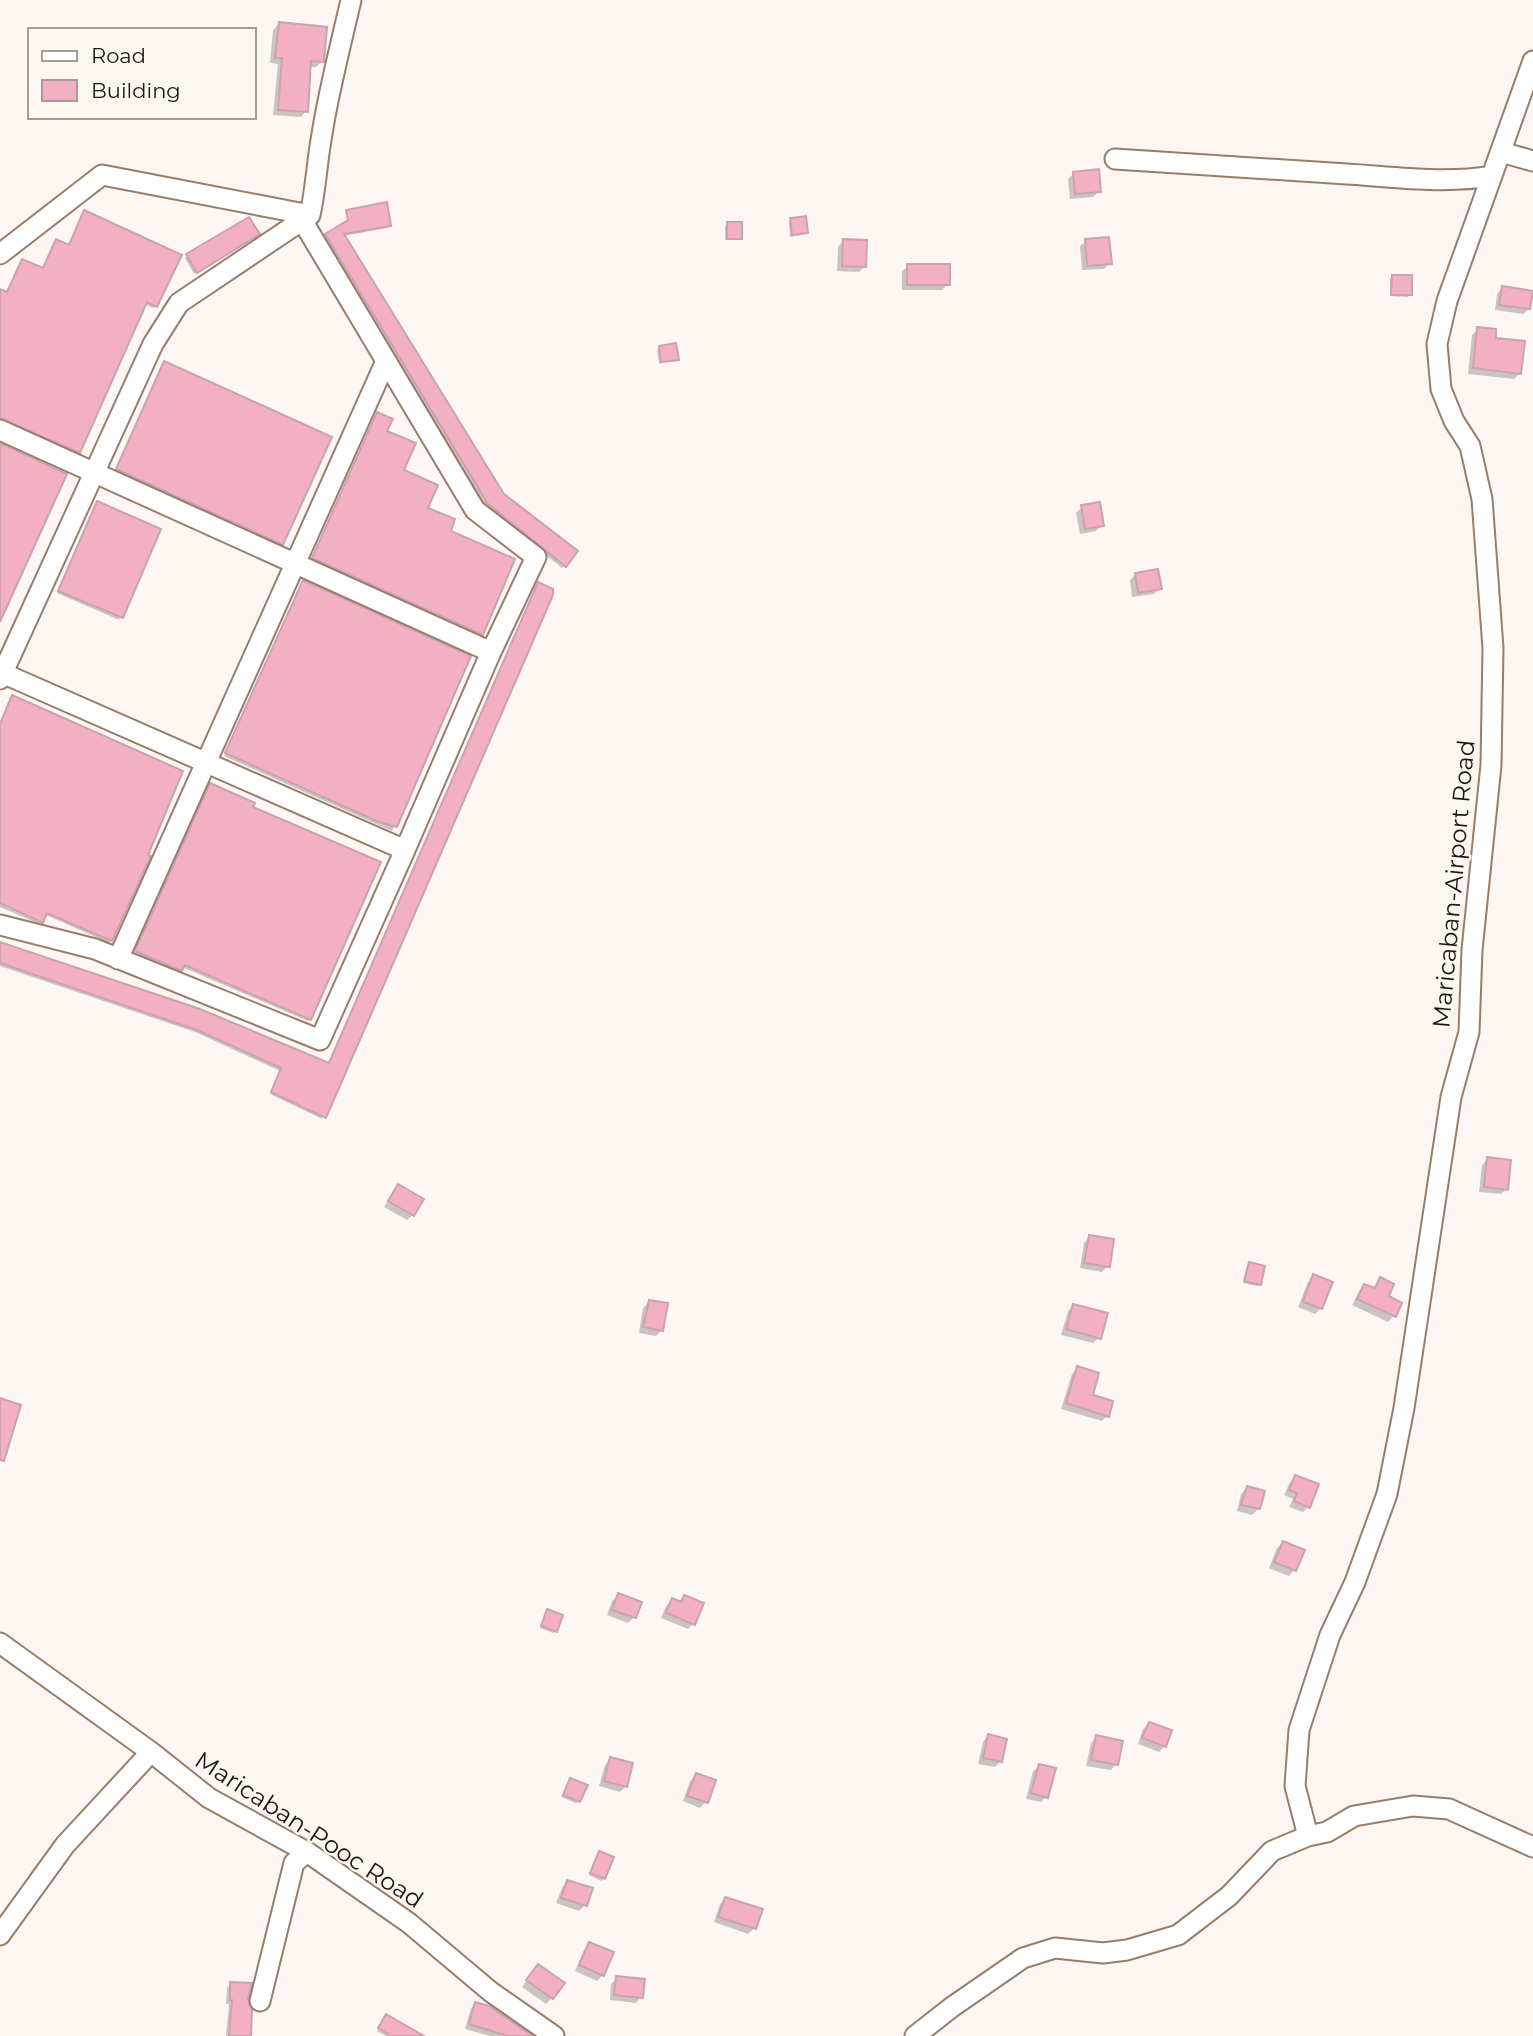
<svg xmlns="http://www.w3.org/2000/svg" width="1533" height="2036" viewBox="0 0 1533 2036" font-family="Montserrat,sans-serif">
	<rect width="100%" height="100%" fill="#fdf6f2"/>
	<path fill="#0003" d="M279,24L322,62L316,67H309L306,111L301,117L273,115L278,64L270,63L273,30Z
		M1074,173L1099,191L1093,197L1070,199L1068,179Z
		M345,213L348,229L389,225L387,228L343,236L503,495L575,552L562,568L485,507L323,238L346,223Z
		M82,215L180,256L155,306L153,308L144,304L76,454L0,420V290L6,294L42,270L68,246Z
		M791,220L806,233L803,235L790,237L789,222Z
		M728,224L740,238L738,240H725V226Z
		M255,236L194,274L185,258L187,256Z
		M843,241L865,266L859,272L837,271L838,247Z
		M1086,241L1110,263L1104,269L1082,270L1080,246Z
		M908,266L948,284L942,290H902V271Z
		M1392,276L1410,294L1408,297L1390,296V279Z
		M1502,288L1529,309L1523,314L1495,310L1497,294Z
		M1478,329L1494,340L1520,373L1514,379L1468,374L1472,335Z
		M659,348L677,359L659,364L657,350Z
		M164,363L282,543L279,546L115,472Z
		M377,414L402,471L426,509L448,532L481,634L479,636L311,560Z
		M95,506L159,530L119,620L57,593Z
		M1082,507L1102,525L1096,531L1080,534L1076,513Z
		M1135,575L1160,588L1154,594L1132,597L1130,580Z
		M303,582L469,657L392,831L224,756Z
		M539,585L553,591L322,1119L270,1094L280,1071L195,1032L0,966V944L328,1065Z
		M10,700L111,940L109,943L44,914L39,924L0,907V723Z
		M208,787L251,808L310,1019L308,1021L182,967L178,972L134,953Z
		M1488,1159L1507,1189L1501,1194L1479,1192L1482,1165Z
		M398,1186L413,1215L407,1220L384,1207Z
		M1089,1237L1108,1266L1102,1272L1080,1268L1084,1243Z
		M1249,1264L1260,1284L1257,1286L1243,1283Z
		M1314,1276L1321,1308L1315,1314L1298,1307L1308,1282Z
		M1380,1279L1394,1316L1388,1322L1352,1305L1359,1291L1364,1286L1372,1289Z
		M649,1302L662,1330L656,1336L639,1333L643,1308Z
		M1074,1305L1099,1338L1093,1343L1061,1335L1068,1311Z
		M1077,1368L1091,1396L1107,1416L1102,1421L1061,1409L1072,1374Z
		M1295,1477L1308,1507L1303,1512L1289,1507L1293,1499L1284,1495L1290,1482Z
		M1247,1488L1263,1492L1258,1509L1252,1515L1237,1511L1241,1494Z
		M1283,1543L1294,1570L1289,1576L1269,1568L1277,1548Z
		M618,1595L639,1603L634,1617L628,1623L607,1615L612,1601Z
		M684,1597L693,1624L688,1629L661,1618L666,1606L672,1600L678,1603Z
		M547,1611L556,1631L553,1633L540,1628Z
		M1149,1724L1165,1746L1159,1752L1138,1744L1143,1729Z
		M988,1736L1001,1761L995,1767L978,1764L983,1742Z
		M1097,1737L1116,1764L1111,1770L1086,1766L1091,1743Z
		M610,1759L626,1786L620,1792L599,1786L605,1765Z
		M1039,1766L1046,1797L1041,1802L1026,1799L1033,1771Z
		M696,1775L706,1802L700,1808L683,1801L690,1781Z
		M570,1780L579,1801L576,1803L561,1797Z
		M599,1853L604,1878L601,1881L589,1875Z
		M567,1882L585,1905L579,1911L556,1903L562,1888Z
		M725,1899L754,1928L748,1934L714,1922L720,1904Z
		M590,1944L603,1975L597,1981L575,1971L584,1950Z
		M532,1972L552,1998L546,2004L522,1987Z
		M617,1978L641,1997L636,2003L610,2000L611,1984Z
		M231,1984L249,2036H226L229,2004H226L227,1988Z
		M476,2004L530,2036H490L465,2029L471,2008Z
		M384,2018L402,2036H386L377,2031Z"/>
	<path fill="#f3b0c4" stroke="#c9a3ae" stroke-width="2" d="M279,22L327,27L324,62L311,61L308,112L278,110L282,58H275Z
		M1099,169L1101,192L1075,194L1073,172Z
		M387,202L391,226L344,234L504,494L578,551L566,567L488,504L325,234L348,220L346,210Z
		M84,210L182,255L157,307L147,302L80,453L0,418V289L7,292L22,259L43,268L56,239L69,245Z
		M806,216L808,233L792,235L790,218Z
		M249,217L260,234L197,273L186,254Z
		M727,222H742V239H727Z
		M1109,237L1112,264L1087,266L1085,239Z
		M843,239L867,240L866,267L842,266Z
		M907,264H950V285H907Z
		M1392,275H1412V295H1391Z
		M1502,286L1533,291L1530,309L1499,305Z
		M1477,327L1496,329V338L1525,341L1521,374L1473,368Z
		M676,343L679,360L661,362L659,346Z
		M164,361L332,437L283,545L116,469Z
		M377,412L393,419L387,431L416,443L404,470L438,485L428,508L455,519L451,531L515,559L483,635L312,558Z
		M0,443L67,474L0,622Z
		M97,501L161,529L123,618L58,591Z
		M1100,502L1104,526L1085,529L1081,505Z
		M1158,569L1162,589L1138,593L1135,573Z
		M303,580L471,656L397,827L379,822L225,753Z
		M538,582L553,589V595L326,1118L271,1092L281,1068L197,1030L0,963V942L200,1009L329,1063Z
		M12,695L183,771L148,855L151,856L112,941L47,913L43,923L0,903V724Z
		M210,783L255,803L253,807L381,862L311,1020L185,965L182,971L135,951Z
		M1487,1157L1511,1160L1508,1190L1484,1187Z
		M398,1184L424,1199L414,1216L388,1201Z
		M1089,1235L1114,1239L1110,1267L1084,1263Z
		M1249,1262L1265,1266L1261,1285L1244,1281Z
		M1313,1274L1333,1282L1322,1309L1303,1302Z
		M1380,1277L1394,1284L1389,1296L1402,1303L1396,1317L1357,1299L1364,1284L1375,1288Z
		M649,1300L668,1303L663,1331L643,1327Z
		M1073,1304L1108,1313L1101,1339L1066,1329Z
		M1077,1366L1099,1373L1093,1395L1113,1401L1109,1417L1066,1403Z
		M0,1398L21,1405L4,1461L0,1460Z
		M1295,1475L1319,1484L1310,1508L1294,1501L1297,1493L1289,1490Z
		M1247,1486L1265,1491L1260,1509L1241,1505Z
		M1283,1541L1305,1550L1296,1571L1274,1562Z
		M618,1593L642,1602L636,1618L612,1610Z
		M684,1595L704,1603L695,1625L666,1613L672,1598L681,1602Z
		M547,1609L563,1615L557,1632L541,1626Z
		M1149,1722L1172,1730L1166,1747L1142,1738Z
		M988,1734L1007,1739L1002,1762L983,1758Z
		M1096,1735L1123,1741L1118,1765L1091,1760Z
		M610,1757L633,1763L627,1787L604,1781Z
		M1039,1764L1056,1768L1048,1798L1031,1793Z
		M696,1773L716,1780L708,1803L687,1796Z
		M570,1778L588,1785L580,1802L563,1795Z
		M599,1851L614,1857L605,1879L590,1873Z
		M567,1880L593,1888L587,1906L561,1898Z
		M725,1897L763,1909L756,1929L718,1917Z
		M589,1942L614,1952L604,1976L579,1965Z
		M538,1964L565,1983L553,1999L526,1980Z
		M616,1976L645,1979L643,1998L614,1995Z
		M230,1982L252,1983L248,1999L252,2010L251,2036H229L232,2000H230Z
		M475,2002L489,2006L533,2036H508L469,2024Z
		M386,2014L424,2036H391L378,2028Z"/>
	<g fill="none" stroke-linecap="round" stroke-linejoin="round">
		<g stroke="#9a7d67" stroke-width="23">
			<path id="minor" d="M1501,152L1533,161
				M1115,159C1193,164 1270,169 1347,174C1395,177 1444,184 1492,176
				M0,254L102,175L310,215
				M0,430L491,652
				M0,672L405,850L491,652L536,557L475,510L302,220
				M0,679L153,344L179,303L310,215C316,188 317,161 322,134C329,89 341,44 351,0
				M0,925L95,949L320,1040L405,850
				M118,959L386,361
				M0,1643L151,1752L209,1798L307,1852L409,1923L491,1992L554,2036
				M1308,1836L1295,1786L1299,1730L1330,1635L1355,1582L1387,1494L1404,1408L1451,1097L1469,1032L1472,950L1491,765L1493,648L1482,499L1470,446L1454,421L1441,389L1437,344L1447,301L1533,61
				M0,1935L65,1845L151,1752
				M260,2001L294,1863L307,1852
				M915,2036L952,2007L1023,1958L1055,1948L1103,1953L1127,1950L1178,1935L1229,1896L1272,1851L1308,1836L1327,1832L1354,1816L1413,1806L1449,1809L1533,1847"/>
		</g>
		<use href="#minor" stroke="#fff" stroke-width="19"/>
	</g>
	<g text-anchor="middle" stroke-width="5" stroke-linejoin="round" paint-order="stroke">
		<g font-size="24" fill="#21150d" stroke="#fdf6f2">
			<text transform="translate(1454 884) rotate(-85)" y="8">Maricaban-Airport Road</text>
			<text transform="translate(309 1830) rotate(33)" y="8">Maricaban-Pooc Road</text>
		</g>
	</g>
	<rect x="28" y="28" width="228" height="91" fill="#fdf6f2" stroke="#a59c96" stroke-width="2"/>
	<rect x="42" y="51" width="35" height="10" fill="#ffffff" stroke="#a59c96" stroke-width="2"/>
	<text x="91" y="63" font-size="21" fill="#21150d">Road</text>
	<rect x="42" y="80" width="35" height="21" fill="#f3b0c4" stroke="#a59c96" stroke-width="2"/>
	<text x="91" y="98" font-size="21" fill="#21150d">Building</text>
</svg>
